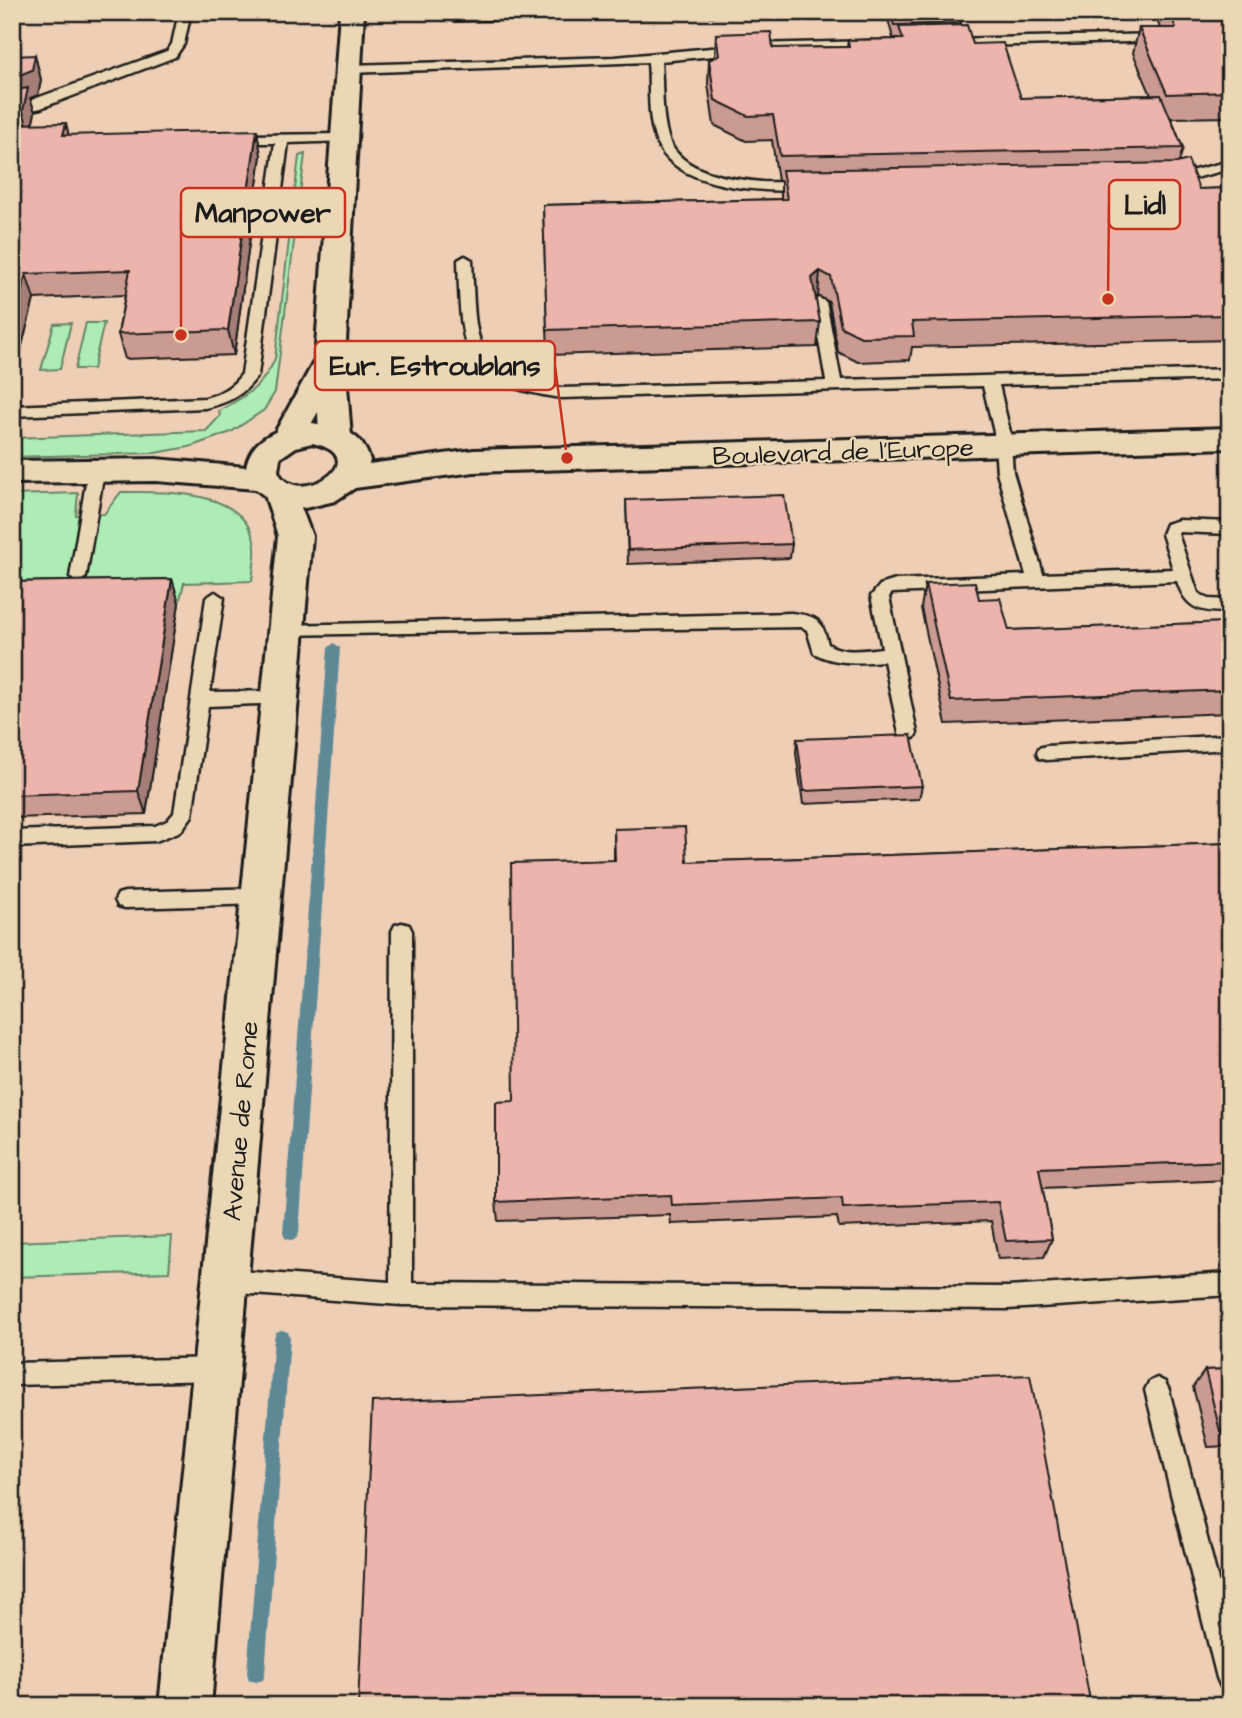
<svg xmlns="http://www.w3.org/2000/svg" width="1242" height="1718" viewBox="0 0 1242 1718" font-family="'Architects Daughter',sans-serif">
	<rect width="100%" height="100%" fill="#eeceb4"/>
	<filter id="ink" filterUnits="userSpaceOnUse"><feTurbulence type="fractalNoise" baseFrequency=".0143" numOctaves="2"/><feDisplacementMap in="SourceGraphic" scale="14" xChannelSelector="R" yChannelSelector="G"/><feConvolveMatrix kernelMatrix="1 2 1 2 8 2 1 2 1" color-interpolation-filters="sRGB"/></filter>
	<g filter="url(#ink)">
		<path fill="#adecb4" stroke="#648468" stroke-width="2" d="M305,154L275,392L264,410L231,432L189,447L155,453L12,457V438L206,431L220,416L219,411C246,395 262,388 275,359L299,156Z
			M71,323L60,369L41,370L54,324Z
			M86,323H104L93,369H75Z
			M121,492C162,492 238,488 253,537C258,551 253,567 252,581L184,583L179,603L12,606V495L78,493L76,515L104,514Z
			M172,1236L169,1272L12,1277V1242Z"/>
		<g fill="none" stroke-linecap="round" stroke-linejoin="round">
			<path fill="#5d8997" fill-rule="evenodd" d="M334,643L340,648L299,1233L297,1238L291,1240L285,1238L283,1233L328,648Z
				M282,1330L288,1332L290,1338L265,1673L263,1680L256,1682L249,1680L247,1673L274,1338L276,1332Z"/>
			<g stroke="#1c1c1c" stroke-width="5">
				<path id="service" d="M179,12H191L184,44L175,57L41,108L12,115V107L167,51L172,44Z
					M1162,34L1166,35V41L947,47L941,43L947,39Z
					M872,41L876,42V48L754,52L661,61C663,85 661,113 668,137C679,173 731,179 762,182C778,183 795,181 811,184V190L806,191C761,191 672,190 655,138C647,115 650,86 648,62L349,73L343,69L349,65L615,57L754,44Z
					M344,134L351,138L349,141L288,143L258,375C244,395 228,403 205,408L12,416V406L205,398C221,394 232,387 242,374L275,143H233L226,139L233,135Z
					M1230,161V169L1168,185L1161,181L1163,178Z
					M465,256L472,260C476,342 469,374 561,388L826,381L812,302L819,298L826,302L841,380L1230,369V379L999,385L1010,432L1013,472L1043,574L1173,569L1162,534L1166,524L1179,520L1230,522V534L1179,532L1178,534L1198,593L1208,599L1230,600V612C1201,612 1186,610 1177,581L892,593L889,597L917,733L914,738H902L899,733L884,661C860,663 836,665 814,653L807,630L802,627L280,635L277,631L280,627L286,625L791,613C817,616 822,619 828,644C844,654 864,650 882,648L871,596L880,585L896,580L1026,575L997,472L994,432L983,386L561,398C459,383 461,353 458,260Z
					M96,466L104,471L86,577L78,583L70,577L88,471Z
					M215,592L224,598L210,692L280,691L286,693L289,698L286,703L208,706L192,816L181,831L156,841L12,847V831L155,826L167,821L174,813L206,598Z
					M1230,735V749L1046,760L1039,758L1037,753L1039,748L1046,746Z
					M261,888L268,890L271,896L268,902L261,904L125,908L118,906L115,900L118,894L125,892Z
					M402,923L409,925L412,931V1283L1008,1287L1230,1273V1295L1008,1309L401,1305L225,1292L217,1289L214,1281L217,1273L225,1270L390,1282L392,931L395,925Z
					M217,1358L225,1361L229,1369L225,1377L217,1380L12,1385V1363Z
					M1157,1378L1165,1382L1169,1390L1230,1627V1691L1221,1687L1217,1678L1145,1390L1149,1382Z"/>
			</g>
			<g stroke="#1c1c1c" stroke-width="6">
				<path id="minor" d="M340,12H364L345,360L351,437L346,444L335,447L324,444L319,437L318,412L299,445L288,448L277,445L272,438L315,360Z
					M280,481L292,484L312,536L211,1706H159L278,536L264,492L268,484Z"/>
			</g>
			<g stroke="#1c1c1c" stroke-width="6">
				<path id="tertiary" d="M312,423C341,429 360,429 370,460L369,464L474,450L1230,428V448L474,472L355,488L335,501L305,508L271,501L256,489L156,481L12,483V461L156,459L246,467C252,434 284,427 312,423ZM312,443C380,458 294,511 278,471L280,458L296,447Z"/>
			</g>
			<use href="#service" fill="#ebd7b5" fill-rule="evenodd"/>
			<use href="#minor" fill="#ebd7b5" fill-rule="evenodd"/>
			<use href="#tertiary" fill="#ebd7b5" fill-rule="evenodd"/>
		</g>
		<path fill="#cb9b92" stroke="#1c1c1c" stroke-width="2" d="M452,12H721V16L453,22Z
			M886,12H958L961,23V26L973,44L1021,98L1151,95L1133,53L1139,28H1160L1154,12H1217L1219,17L1218,20L1230,24V117L1171,118L1183,148L1179,162L1199,189L1230,188V340L912,347L910,360L858,362L838,352L829,302L818,296L815,298L820,322L817,347L548,355L543,205L781,199V181H778L772,140L746,141L714,125L708,84L709,60L715,57L716,34L773,48L847,47L848,40L898,39V38H893Z
			M35,55L41,80L38,95L30,98L35,112L32,124L69,135L261,155L234,355L125,359L118,334L125,295L34,299L14,376H12V111Z
			M626,500L792,544L790,558L628,564Z
			M172,579L179,603L146,814L12,818V582Z
			M925,584L979,599L1009,630L1230,622V713L946,724L921,608Z
			M797,739L922,786L919,799L803,804L796,753Z
			M614,829L687,862L1230,843V1180L1042,1188L1052,1239L1044,1257L998,1259L991,1221L839,1227L837,1217L671,1224L670,1215L498,1221L496,1202L514,1101L614,860Z
			M1230,1369V1446L1208,1447L1193,1387L1205,1370Z"/>
		<path fill="#a57e77" stroke="#1c1c1c" stroke-width="2" d="M35,55L41,80L38,95L30,98L35,112L30,135L23,111L12,105V78Z
			M66,123L72,148L63,135Z
			M257,130L261,155L234,355L228,330Z
			M820,271L818,296L809,302L812,278Z
			M26,274L34,299L14,376L12,370V327Z
			M172,579L179,603L146,814L138,791Z"/>
		<path fill="#ecb4aa" stroke="#1c1c1c" stroke-width="2" d="M891,12H958L961,23L894,25Z
			M1163,12H1217L1219,17L1165,18Z
			M1228,19L1230,24V92L1167,94L1139,28H1176L1173,21Z
			M967,25L973,44L1003,43L1021,98L1161,95L1183,148L780,156L773,115L748,116L715,100L709,60L719,55L716,34L771,32L773,48L849,47L848,40L903,39L899,27Z
			M35,55L32,70L12,78V56Z
			M28,88L23,111H12V91Z
			M66,123L63,135L257,130L228,330L118,334L130,270L26,274L12,327V124Z
			M1188,160L1199,189L1230,188V315L912,322L914,336L861,337L841,327L831,277L820,271L812,278L820,322L547,330L543,205L787,199L782,170L1177,163Z
			M784,495L792,544L628,550L626,500Z
			M172,579L138,791L12,795V582Z
			M975,582L979,599L1000,598L1009,630L1230,622V690L951,701L925,584Z
			M911,735L922,786L804,791L797,739Z
			M685,827L687,862L1230,843V1161L1039,1168L1052,1239L1006,1241L998,1202L843,1208L842,1198L672,1205L671,1195L496,1202V1102L514,1101L511,863L615,860L614,829Z
			M1230,1369V1431H1220L1205,1370Z
			M1030,1375L1091,1706H358L372,1402Z"/>
	</g>
	<g text-anchor="middle" stroke-width="5" stroke-linejoin="round" paint-order="stroke">
		<g font-size="26" fill="#1c1c1c" stroke="#ebd7b5">
			<text transform="translate(843 451) rotate(-2)" y="9">Boulevard de l'Europe</text>
			<text transform="translate(240 1121) rotate(-85)" y="9">Avenue de Rome</text>
		</g>
	</g>
	<path fill="none" stroke="#c8321e" stroke-width="2.5" d="M1108 299L1109 205M181 335L181 212M567 458L555 366"/>
	<g fill="#c8321e" stroke="#ebd7b5" stroke-width="2.5">
		<circle cx="1108" cy="299" r="7"/>
		<circle cx="181" cy="335" r="7"/>
		<circle cx="567" cy="458" r="7"/>
	</g>
	<g fill="#ebd7b5" stroke="#c8321e" stroke-width="2.5">
		<rect x="1109" y="180" width="71" height="49" rx="7"/>
		<rect x="181" y="188" width="164" height="49" rx="7"/>
		<rect x="315" y="341" width="240" height="49" rx="7"/>
	</g>
	<g font-size="28" text-anchor="middle" font-weight="bold" fill="#1c1c1c">
		<text x="1145" y="214">Lidl</text>
		<text x="263" y="222">Manpower</text>
		<text x="435" y="375">Eur. Estroublans</text>
	</g>
	<rect width="1242" height="1718" fill="none" stroke="#ebd7b5" stroke-width="42"/>
	<rect x="21" y="21" width="1200" height="1676" fill="none" stroke="#1c1c1c" stroke-width="2.5" filter="url(#ink)"/>
</svg>
